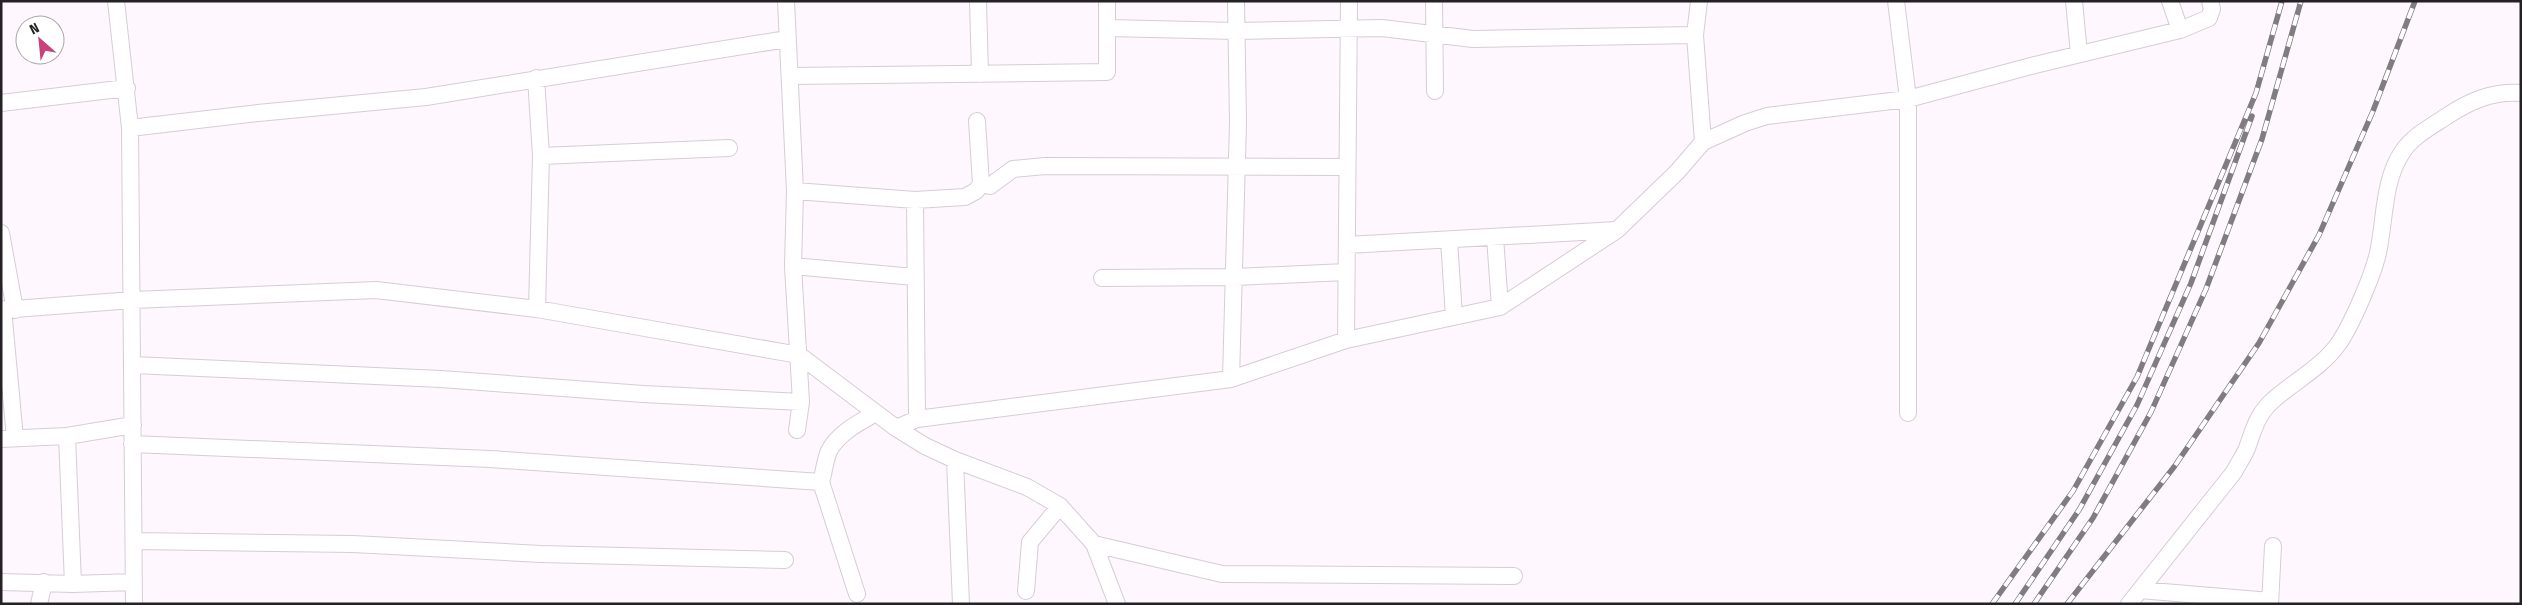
<svg xmlns="http://www.w3.org/2000/svg" width="2522" height="605" viewBox="0 0 2522 605" font-family="'Fira Sans Condensed',sans-serif">
	<rect width="100%" height="100%" fill="#fef7fe"/>
	<g fill="none" stroke-linecap="round" stroke-linejoin="round">
		<g stroke="#d7ccd6" stroke-width="18">
			<path id="street" d="M116,1L130,128L134,604
				M786,1L795,191L793,266L801,402L797,430
				M978,1L980,74
				M1434,1L1435,91
				M1896,1L1908,99V413
				M2074,1L2079,54
				M2170,1L2180,30
				M1107,28L1237,31L1382,28L1473,39L1695,35L1699,1
				M791,76L1107,72V1
				M536,78L541,156L537,309
				M1,103L127,88
				M130,128L258,113L426,97L787,39
				M1703,142L1745,123L1767,116L1908,99L2035,65L2180,30L2209,18L2212,9L2210,1
				M541,156L729,148
				M981,184L990,186L1013,169L1045,166L1347,167
				M795,191L915,200L965,197L976,191L981,184L977,121
				M915,200L917,419
				M1,233L15,310
				M1495,237L1500,307
				M1449,240L1454,316
				M1347,245L1617,230
				M793,266L914,277
				M1102,278L1235,277L1346,272
				M3,309L15,438
				M1,310L133,300L376,290L537,309L799,355L896,428L925,446L955,460L1027,487L1060,506L1094,544L1117,604
				M1346,340L1349,1
				M133,365L441,379L643,394L801,402
				M1231,379L1238,122L1236,1
				M896,428L917,419L1231,379L1346,340L1500,307L1617,230L1677,172L1703,142L1695,35
				M67,436L73,584
				M1,439L67,436L133,425
				M132,444L490,459L821,482L857,594
				M955,460L961,604
				M821,482C824,472 825,460 829,451C838,433 860,422 876,413
				M134,541L353,544L541,554L785,560
				M1094,544L1222,574L1514,576
				M1,582L73,584L134,582
				M2140,590L2270,601
				M1026,591L1030,542L1060,506
				M39,604L44,582
				M2129,604L2234,472C2238,464 2244,456 2247,448C2253,432 2256,418 2268,405C2290,383 2321,369 2339,343C2352,324 2373,275 2378,253C2385,221 2383,179 2403,151C2413,136 2432,126 2447,116C2470,101 2492,91 2521,93
				M2270,604L2273,546"/>
		</g>
		<use href="#street" stroke="#fff" stroke-width="16"/>
		<g stroke="#817c81" stroke-width="5.5">
			<path id="rail" d="M1992,604L2073,491L2137,377L2256,93L2282,1
				M2015,604L2079,510L2137,405L2191,283L2252,116
				M2034,604L2093,518L2151,412L2206,289L2262,139L2301,1
				M2067,604L2174,467L2259,343L2319,235L2373,111L2415,1"/>
		</g>
		<use href="#rail" stroke="#fff" stroke-width="4" stroke-dasharray="11" stroke-linecap="butt"/>
	</g>
	<rect width="2522" height="605" fill="none" stroke="#252125" stroke-width="5"/>
	<g transform="translate(40 40) rotate(333)"><circle r="24" fill="#ffffff" stroke="#a8a6a8"/>
	<path d="M0-4L9 19L0 12L-9 19Z" fill="#cb417a"/>
	<text y="-8" font-size="14" font-weight="bold" text-anchor="middle" fill="#252125">N</text>
	</g>
</svg>
